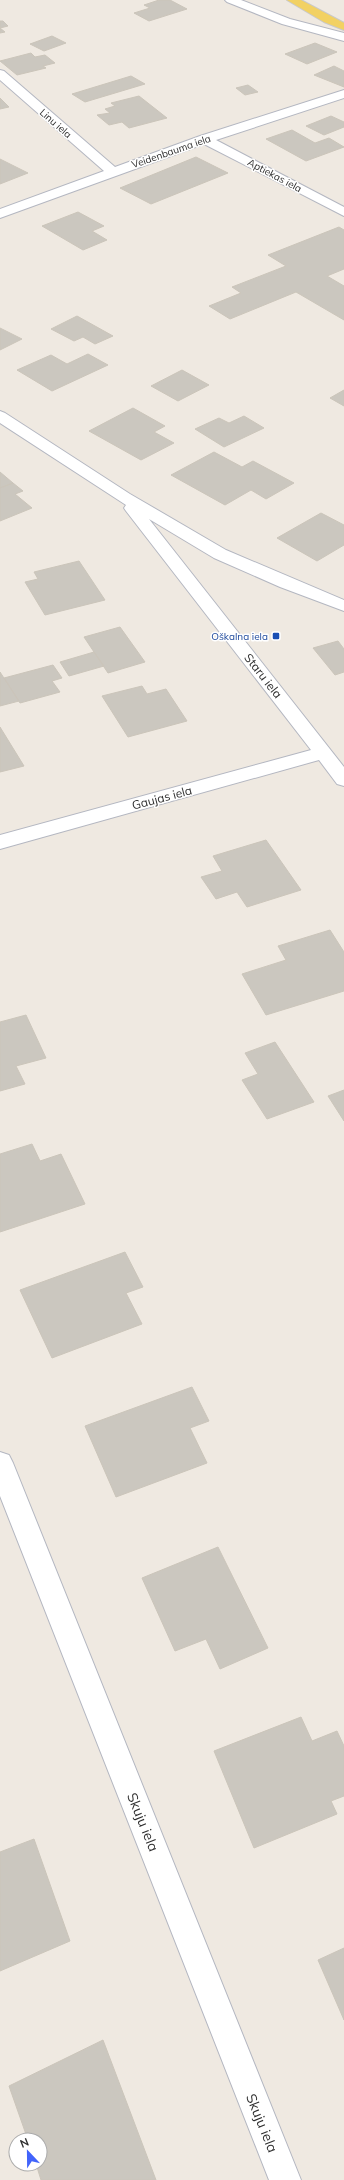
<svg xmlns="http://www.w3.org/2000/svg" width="344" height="2180" viewBox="0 0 344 2180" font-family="Mulish,sans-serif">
	<rect width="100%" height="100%" fill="#efe9e1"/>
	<path fill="#cbc7bf" stroke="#cbc5ba" d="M159,0H170L187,9L149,21L134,13L150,8L144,5Z
		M0,21H3L8,26L0,28L5,32L0,33Z
		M52,36L66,43L44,51L30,44Z
		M315,43L337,52L307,64L285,54Z
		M31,53L35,57L45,55L55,63L43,66L46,68L17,75L0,61Z
		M334,66L344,71V87L314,75Z
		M131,76L145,84L85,102L72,94Z
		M248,85L258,92L245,95L236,88Z
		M139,96L167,118L129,128L122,122L109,125L97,115L110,113L105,109L115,106L111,103Z
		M0,98L9,107L0,109Z
		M331,116L344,122V127L324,135L306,126Z
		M292,130L315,143L329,138L344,147L306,161L266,139Z
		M196,157L228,173L151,204L120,188Z
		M0,159L28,173L0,184Z
		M78,212L104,226L92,231L107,240L83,250L42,226Z
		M339,227L344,230V269L327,276L344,286V320L296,292L230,319L209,306L241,293L232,287L286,266L268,255Z
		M77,316L113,336L95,344L83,337L74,341L51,329Z
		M0,328L22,339L0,350Z
		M88,354L108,365L52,391L17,370L51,355L67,364Z
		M182,370L209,385L178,401L151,386Z
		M344,390V406L330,398Z
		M133,408L165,426L154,432L174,443L141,460L89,431Z
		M244,416L264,428L224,447L195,429L219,418L229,423Z
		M214,452L242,467L253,461L294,483L266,499L251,490L225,505L171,475Z
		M0,472L13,483L0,488Z
		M13,483L23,491L15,494L32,508L0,521V488Z
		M321,513L344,525V545L317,561L277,538Z
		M79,561L105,600L45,615L25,582L38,579L34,572Z
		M120,627L145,662L108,673L84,637Z
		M338,641L344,649V672L335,675L313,648Z
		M94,652L104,666L69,676L60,662Z
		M53,665L62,678L52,681L60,692L20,703L4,678Z
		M0,672L19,701L0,706Z
		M142,686L147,694L166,689L187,721L128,737L102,696Z
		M0,727L24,766L0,772Z
		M266,840L301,890L247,907L237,892L216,899L201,877L222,871L213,856Z
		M330,930L344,952V991L266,1015L242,974L286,960L278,946Z
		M26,1015L46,1058L16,1066L25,1084L0,1091V1022Z
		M275,1042L314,1102L267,1119L242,1080L258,1074L245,1053Z
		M344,1090V1121L328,1096Z
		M32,1144L40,1161L61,1154L85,1204L0,1232V1154Z
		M125,1252L143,1287L126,1293L142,1324L52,1358L20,1290Z
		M192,1387L209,1421L190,1428L207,1463L116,1497L85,1426Z
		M218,1547L268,1648L220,1669L206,1639L175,1651L142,1578Z
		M301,1717L312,1741L337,1731L344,1746V1796L331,1801L337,1814L254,1848L214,1751Z
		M34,1839L70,1941L0,1971V1852Z
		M344,1948V2020L318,1960Z
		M103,2040L156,2180H41L36,2164H40V2140H28L9,2086Z"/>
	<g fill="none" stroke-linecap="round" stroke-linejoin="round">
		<g stroke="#b4b7c1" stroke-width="2">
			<path id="minor" d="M225,0H241L290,19L344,33V41L282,24L227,2Z
				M0,70L4,71L115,167L200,136L344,90V98L216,140L344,207V216L204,144L0,218V209L104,171L0,80Z
				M0,411L5,413L130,494L226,550L344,600V611L280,587L214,558L149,519L344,767V786L337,784L319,760L0,849V835L311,750L126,511L124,508L126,505L0,423Z
				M0,1452L9,1455L13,1463L301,2180H269L0,1496Z"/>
		</g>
		<g stroke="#c9c9c9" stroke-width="2">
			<path id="major" d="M287,0H301L344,23V30L324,22Z"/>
		</g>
		<use href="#minor" fill="#fff" fill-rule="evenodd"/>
		<use href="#major" fill="#f2d163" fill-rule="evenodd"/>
	</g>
	<rect fill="#1a4fb4" stroke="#fff" stroke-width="1.5" x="272" y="632" width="8" height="8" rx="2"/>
	<g text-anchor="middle" stroke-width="3" stroke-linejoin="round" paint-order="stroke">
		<g font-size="10" fill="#2e2e2e" stroke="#fff">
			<text transform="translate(56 123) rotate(41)" y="4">Linu iela</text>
			<text transform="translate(171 151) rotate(-19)" y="4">Veidenbauma iela</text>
			<text transform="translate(275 175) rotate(28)" y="4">Aptiekas iela</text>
		</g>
		<g font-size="10" fill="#164399" stroke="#fff" text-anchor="end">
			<text x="268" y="640">Oškalna iela</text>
		</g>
		<g font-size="12" fill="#2e2e2e" stroke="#fff">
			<text transform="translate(263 676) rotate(52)" y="4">Staru iela</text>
			<text transform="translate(162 798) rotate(-15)" y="4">Gaujas iela</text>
		</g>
		<g font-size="14" fill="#2e2e2e" stroke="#fff">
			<text transform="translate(143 1822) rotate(68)" y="5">Skuju iela</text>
			<text transform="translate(262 2123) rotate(68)" y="5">Skuju iela</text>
		</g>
	</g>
	<g transform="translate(28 2152) rotate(338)"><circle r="19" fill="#ffffff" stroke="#ababab"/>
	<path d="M0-3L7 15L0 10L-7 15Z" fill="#4264fb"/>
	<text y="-6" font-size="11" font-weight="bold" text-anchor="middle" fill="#2e2e2e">N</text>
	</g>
</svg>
